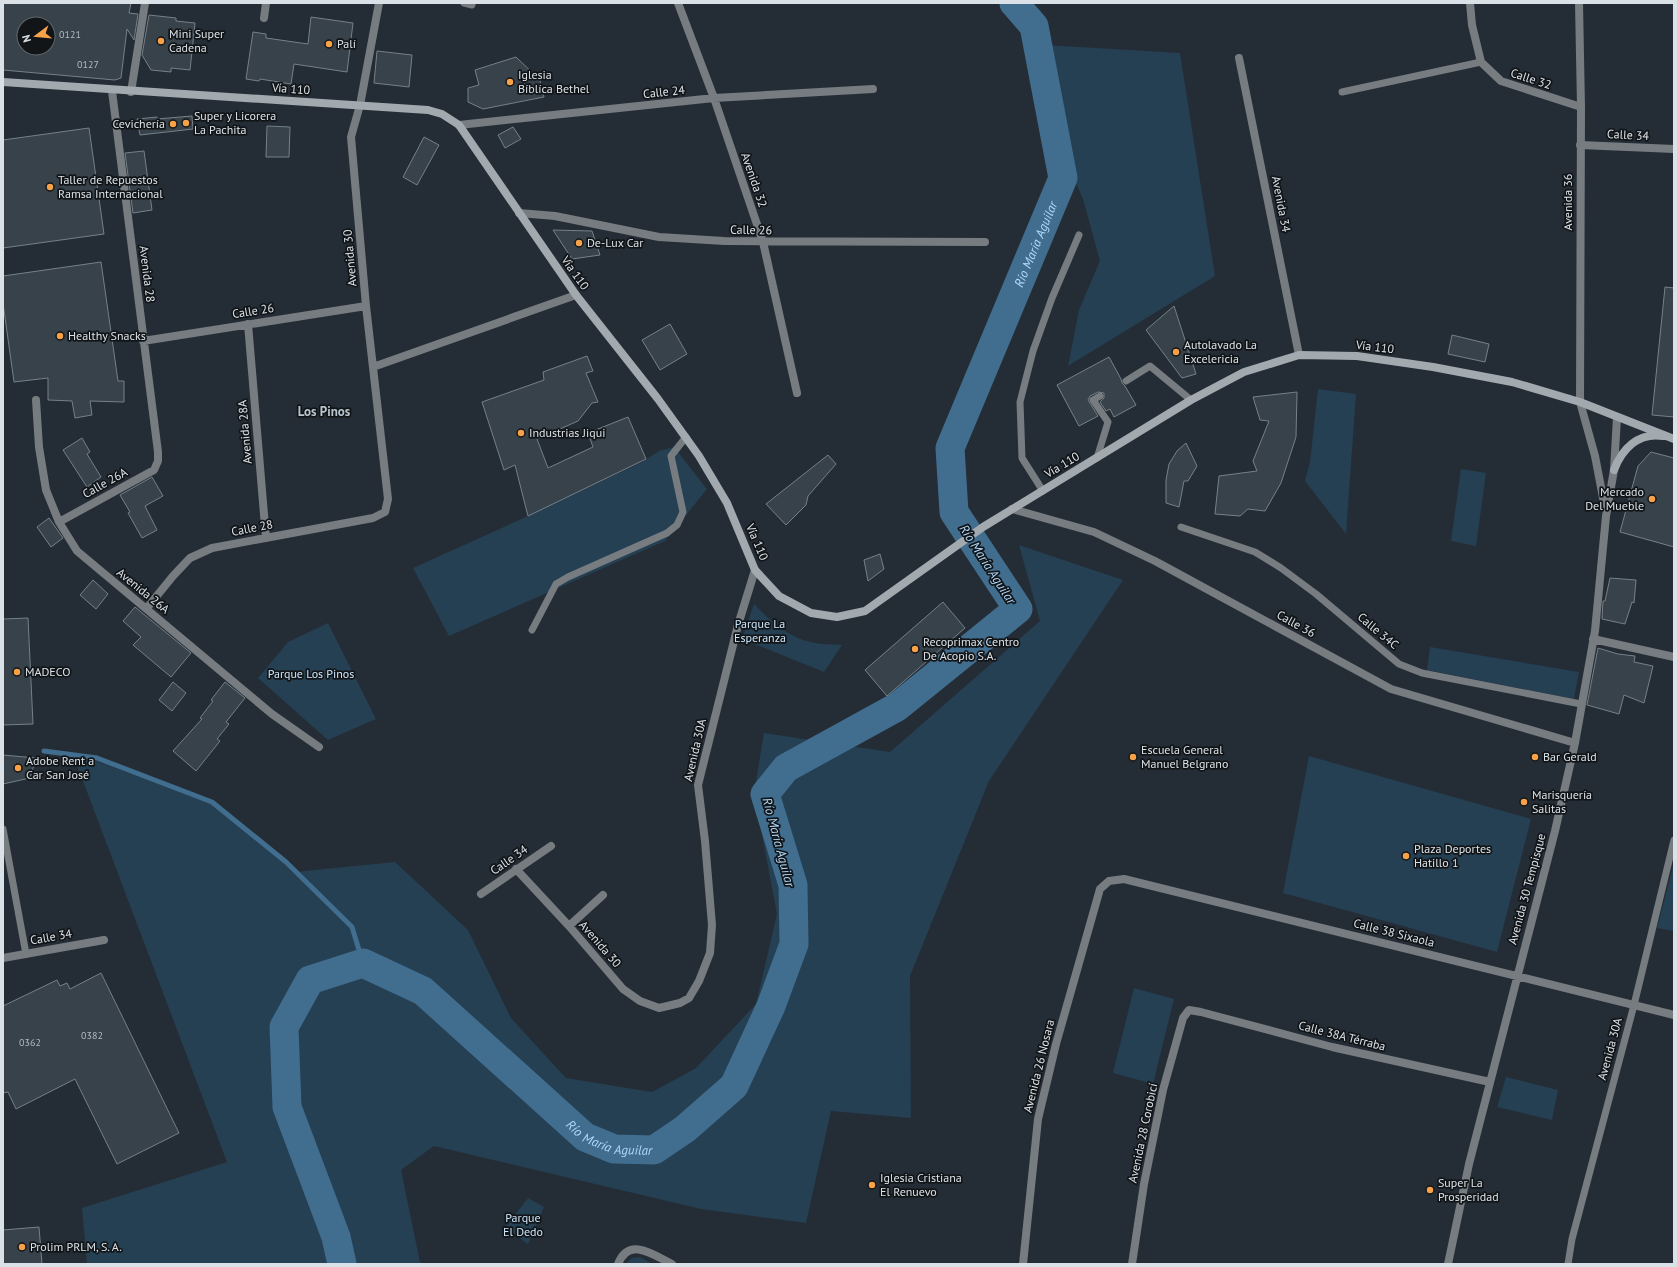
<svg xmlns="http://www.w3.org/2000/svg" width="1677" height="1267" viewBox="0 0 1677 1267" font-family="'PT Sans',sans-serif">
	<rect width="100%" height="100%" fill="#242d35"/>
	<path fill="#253f53" d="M1046,45L1180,53L1215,276L1068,366L1079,310L1100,261L1083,199L1070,169Z
		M1318,389L1356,394L1346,534L1305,481L1310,462Z
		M674,447L707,489L665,541L449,636L413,568L528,516L642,462L659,451Z
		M1461,469L1486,473L1476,546L1451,541Z
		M1019,545L1123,580L989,781L910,976L911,1118L831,1111L806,1223L701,1209L434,1146L401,1170L420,1262L423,1264H87L82,1208L227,1162L72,752L212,804L295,872L395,862L468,930L511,1018L566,1078L652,1092L696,1068L756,1004L777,914L754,793L764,733L890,752L1040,621Z
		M754,604C769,620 788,637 811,642C821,645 832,644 842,645L824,672L742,639Z
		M328,623L376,719L328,740L258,678L288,642Z
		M1430,647L1579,672L1574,699L1427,670Z
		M1309,756L1531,819L1497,952L1283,893Z
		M1673,867H1674V931L1657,928Z
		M1134,988L1174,999L1153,1084L1113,1073Z
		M1506,1077L1558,1090L1552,1120L1497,1107Z
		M528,1198L544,1207L528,1244L505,1228Z
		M640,1257L652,1264H625L632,1258Z"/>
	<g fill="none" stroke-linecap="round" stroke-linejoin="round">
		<path stroke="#416d8f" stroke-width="5" d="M44,751L97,758L212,802L286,862L352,927L363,963"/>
		<path stroke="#416d8f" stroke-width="29" id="s1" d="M342,1264L336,1237L287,1107L284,1027L310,980L363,963L423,991L585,1137L614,1149L654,1150L685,1129L734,1086L771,1006L794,944L793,885L765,794L786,768L897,707L1018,609L954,512L950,448L1063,178L1034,26L1014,3"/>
	</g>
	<path fill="#38424a" stroke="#758089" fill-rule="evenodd" d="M3,3H131L129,13L138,14L134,40L127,29L121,78L115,80L3,70ZM24,24H48V48H24Z
		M149,15L176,18V21L195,23L190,70L171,68V72L151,70L142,55Z
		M311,17L353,23L347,72L294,64L291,84L260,79L259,81L246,79L253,32L266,34V38L308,44Z
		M377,51L412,55L409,87L374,83Z
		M516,57L540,80L544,97L483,109L468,102V88L479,85L475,70Z
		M192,116L193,129L140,135L137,119L157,117V119Z
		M267,126L290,127L289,157H266Z
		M513,127L521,139L505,148L498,135Z
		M89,128L104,234L3,248V140Z
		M424,137L439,145L417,185L403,177Z
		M144,151L152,210L133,213L125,153Z
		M553,230L592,231L600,255L572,259Z
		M101,262L118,381H124V402L90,401L92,415L75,418L72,401L48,400V378L14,382L3,303V276Z
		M1665,287L1674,288V417L1652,415Z
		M1174,306L1196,374L1182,378L1146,330Z
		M670,324L687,354L660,370L642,340Z
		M1452,335L1489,344L1485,362L1448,354Z
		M587,356L593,371L586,373L598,402L592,403L578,421L537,439L548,468L593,447L588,433L628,417L646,459L528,516L515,465L504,470L482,402L544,380L543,372Z
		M1109,357L1121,379L1122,383L1125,386L1136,405L1114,417L1110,409L1106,411L1100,402L1104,398V393L1098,392L1090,396L1088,400L1098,416L1079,426L1057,385Z
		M1297,392L1296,437L1281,483L1265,511L1248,509L1240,516L1215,514L1219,476L1257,471L1253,461L1269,421L1260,420L1253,397Z
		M82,438L90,452L87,454L101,477L87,487L63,450Z
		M1186,443L1197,466L1188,481H1184L1179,507L1166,503V480L1169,464L1177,451Z
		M1651,452L1674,458V547L1620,532L1638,466Z
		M828,455L836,464L808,496L806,505L786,525L766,504Z
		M152,477L163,496L145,506L157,530L142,538L128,513L130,512L120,495Z
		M49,518L63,538L51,547L37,527Z
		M880,554L884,569L868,581L864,560Z
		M1610,578L1636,580L1634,603L1632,602L1625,624L1602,619L1603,601H1605Z
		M93,580L108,594L96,609L80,595Z
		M943,602L965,628L887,696L865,670Z
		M135,607L191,653L171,677L133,645L141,637L123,621Z
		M28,618L33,724L3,725V619Z
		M1598,648L1618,654L1635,656L1634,662L1653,666L1644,703L1624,695L1619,714L1587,705Z
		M173,682L186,693L172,711L159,700Z
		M225,682L245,698L226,722L229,724L217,739L220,741L196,771L173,751L202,719L200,718L213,701L211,700Z
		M3,755L36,758L30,778L3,784Z
		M101,973L179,1133L117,1164L75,1079L16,1109L8,1092L3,1093V1006L57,980L60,986L67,983L70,989Z
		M39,1227L42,1264H3V1230Z"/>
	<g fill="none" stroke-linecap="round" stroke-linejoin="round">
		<path stroke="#777c80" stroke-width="7" d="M464,3L472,5
			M1342,92L1481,62
			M1126,381L1150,366L1191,400
			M1097,458L1108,422L1093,400L1100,396
			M1043,491L1022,458L1020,402L1033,351L1052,298L1079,235
			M1181,527L1255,552L1281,568L1316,594L1399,664L1422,673L1581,704
			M532,630L556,584L568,577L667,533L677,525L683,512L671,456L686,437
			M3,829L26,954
			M1568,1264L1572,1239L1634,1005L1674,840"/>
		<path stroke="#777c80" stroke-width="8" d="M678,3L714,98L763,242L797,393
			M1470,3L1472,25L1481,62L1501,81L1581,107
			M264,18L266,3
			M1239,58L1299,355
			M131,92L145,3
			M459,125L714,98L873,89
			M1580,145L1674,149
			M519,213L555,216L659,237L724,241L985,242
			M248,324L266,538
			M143,341L366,306
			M373,367L576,295
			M36,400L39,447L46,490L59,522L77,551L272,714L319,747
			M1580,402L1595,456L1605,508
			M1012,509L1094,532L1155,561L1391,689L1575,743
			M59,522L154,470L158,461V452L112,91
			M147,608L173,576L190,558L212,548L373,518L385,512L388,499L366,306L351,137L360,105L379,3
			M1593,639L1674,657
			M516,869L569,926L623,989L640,1001L659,1008L680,1003L689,998L699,981L710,953L712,925L705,841L698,785L738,625L755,570
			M481,894L551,846
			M569,926L603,895
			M3,958L104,940
			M618,1264C629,1236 654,1255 672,1264
			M1023,1264L1038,1119L1056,1044L1100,889L1109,881L1124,879L1674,1015
			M1132,1264L1144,1184L1163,1090L1183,1018L1189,1010L1201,1012L1332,1047L1490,1082
			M1448,1264L1469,1164L1555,831L1575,743L1595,631L1606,516L1614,470L1617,417"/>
		<path stroke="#777c80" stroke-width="8" d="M1579,3L1581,107L1580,402"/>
		<path stroke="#a2aab0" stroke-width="8" d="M3,82L428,110L442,114L459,125L576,295L658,399L699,456L727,503L755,570L779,596L811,613L837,617L865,611L983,527L1191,400L1244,372L1299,355L1357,356L1433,367L1512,382L1580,402L1674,439
			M1614,470C1622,449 1638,432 1663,436"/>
	</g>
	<g fill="#f7a149" stroke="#111518" stroke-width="1.5">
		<circle cx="161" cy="41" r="4"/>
		<circle cx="329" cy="44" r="4"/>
		<circle cx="510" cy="82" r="4"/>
		<circle cx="186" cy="123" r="4"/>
		<circle cx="173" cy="124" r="4"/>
		<circle cx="50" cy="187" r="4"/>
		<circle cx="579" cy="243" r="4"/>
		<circle cx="60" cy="336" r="4"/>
		<circle cx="1176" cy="352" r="4"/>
		<circle cx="521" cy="433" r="4"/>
		<circle cx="1652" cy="499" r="4"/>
		<circle cx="915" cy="649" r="4"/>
		<circle cx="17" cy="672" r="4"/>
		<circle cx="1133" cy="757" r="4"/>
		<circle cx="1535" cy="757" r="4"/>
		<circle cx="18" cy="768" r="4"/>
		<circle cx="1524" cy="802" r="4"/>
		<circle cx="1406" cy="856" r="4"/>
		<circle cx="872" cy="1185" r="4"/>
		<circle cx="1430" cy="1190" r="4"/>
		<circle cx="22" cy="1247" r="4"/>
	</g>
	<g text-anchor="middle" stroke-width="3.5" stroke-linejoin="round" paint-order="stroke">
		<g font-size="10" fill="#b2bac0">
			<text x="70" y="38">0121</text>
			<text x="88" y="68">0127</text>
			<text x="92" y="1039">0382</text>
			<text x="30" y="1046">0362</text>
		</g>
		<g font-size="12" fill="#dbe2e7" stroke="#111518" text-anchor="start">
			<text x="169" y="38">Mini Super<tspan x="169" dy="14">Cadena</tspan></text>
			<text x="337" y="48">Palí</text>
			<text x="518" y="79">Iglesia<tspan x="518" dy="14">Bíblíca Bethel</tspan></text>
			<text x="194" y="120">Super y Licorera<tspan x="194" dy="14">La Pachita</tspan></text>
			<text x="165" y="128" text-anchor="end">Cevichería</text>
			<text x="58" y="184">Taller de Repuestos<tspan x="58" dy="14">Ramsa Internacional</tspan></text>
			<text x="587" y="247">De-Lux Car</text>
			<text x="68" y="340">Healthy Snacks</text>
			<text x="1184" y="349">Autolavado La<tspan x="1184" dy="14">Excelericia</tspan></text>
			<text x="529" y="437">Industrias Jiqui</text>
			<text x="1644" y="496" text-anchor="end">Mercado<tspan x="1644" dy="14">Del Mueble</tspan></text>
			<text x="923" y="646">Recoprimax Centro<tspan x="923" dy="14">De Acopio S.A.</tspan></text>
			<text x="25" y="676">MADECO</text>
			<text x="1141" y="754">Escuela General<tspan x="1141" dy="14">Manuel Belgrano</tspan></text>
			<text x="1543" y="761">Bar Gerald</text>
			<text x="26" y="765">Adobe Rent a<tspan x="26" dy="14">Car San José</tspan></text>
			<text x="1532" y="799">Marisquería<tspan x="1532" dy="14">Salitas</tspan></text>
			<text x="1414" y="853">Plaza Deportes<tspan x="1414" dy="14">Hatillo 1</tspan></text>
			<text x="880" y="1182">Iglesia Cristiana<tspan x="880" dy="14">El Renuevo</tspan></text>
			<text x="1438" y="1187">Super La<tspan x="1438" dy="14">Prosperidad</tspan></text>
			<text x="30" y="1251">Prolim PRLM, S. A.</text>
		</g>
		<g font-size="12" fill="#dbe2e7" stroke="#111518">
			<text transform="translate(1531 79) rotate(18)" y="4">Calle 32</text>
			<text transform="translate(291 89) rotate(4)" y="4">Vía 110</text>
			<text transform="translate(664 92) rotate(-6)" y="4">Calle 24</text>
			<text transform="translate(1628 135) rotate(3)" y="4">Calle 34</text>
			<text transform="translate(754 180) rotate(71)" y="4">Avenida 32</text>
			<text transform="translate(1568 202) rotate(-90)" y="4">Avenida 36</text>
			<text transform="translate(1281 204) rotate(79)" y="4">Avenida 34</text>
			<text transform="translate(751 230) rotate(1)" y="4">Calle 26</text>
			<text transform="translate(350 258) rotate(-95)" y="4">Avenida 30</text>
			<text transform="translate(575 273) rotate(55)" y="4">Vía 110</text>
			<text transform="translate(147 274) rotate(83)" y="4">Avenida 28</text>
			<text transform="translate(253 311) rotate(-9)" y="4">Calle 26</text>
			<text transform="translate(1375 347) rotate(7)" y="4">Vía 110</text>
			<text transform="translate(245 432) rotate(-95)" y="4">Avenida 28A</text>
			<text transform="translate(1062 465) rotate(-31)" y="4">Vía 110</text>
			<text transform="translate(105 483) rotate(-29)" y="4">Calle 26A</text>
			<text transform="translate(252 528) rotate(-11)" y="4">Calle 28</text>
			<text transform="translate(757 542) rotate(67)" y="4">Vía 110</text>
			<text transform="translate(143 591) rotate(39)" y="4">Avenida 26A</text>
			<text transform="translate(1296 624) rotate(29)" y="4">Calle 36</text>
			<text transform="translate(1378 631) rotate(40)" y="4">Calle 34C</text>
			<text transform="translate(695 750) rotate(-77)" y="4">Avenida 30A</text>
			<text transform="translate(509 860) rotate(-35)" y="4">Calle 34</text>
			<text transform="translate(1527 889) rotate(-75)" y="4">Avenida 30 Tempisque</text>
			<text transform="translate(1394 933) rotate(14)" y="4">Calle 38 Sixaola</text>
			<text transform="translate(51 937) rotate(-10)" y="4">Calle 34</text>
			<text transform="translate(600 944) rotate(49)" y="4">Avenida 30</text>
			<text transform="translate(1342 1036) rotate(14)" y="4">Calle 38A Térraba</text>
			<text transform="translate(1610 1049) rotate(-75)" y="4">Avenida 30A</text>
			<text transform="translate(1039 1066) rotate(-76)" y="4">Avenida 26 Nosara</text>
			<text transform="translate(1143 1133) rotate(-78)" y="4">Avenida 28 Corobicí</text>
		</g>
		<g font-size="12" fill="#cce6fc" stroke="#111518">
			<text x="760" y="628">Parque La<tspan x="760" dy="14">Esperanza</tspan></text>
			<text x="311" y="678">Parque Los Pinos</text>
			<text x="523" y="1222">Parque<tspan x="523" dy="14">El Dedo</tspan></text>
		</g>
		<g font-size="13" font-style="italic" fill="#b1d9fa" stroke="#111518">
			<text dy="5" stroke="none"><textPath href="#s1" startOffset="1840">Río María Aguilar</textPath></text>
			<text transform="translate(988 564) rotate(57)" y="5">Río María Aguilar</text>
			<text transform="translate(779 842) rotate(75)" y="5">Río María Aguilar</text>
			<text dy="5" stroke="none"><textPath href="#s1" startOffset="664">Río María Aguilar</textPath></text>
		</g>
		<g font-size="13" font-weight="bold" fill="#b9c5cf" stroke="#111518">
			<text x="324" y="416">Los Pinos</text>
		</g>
	</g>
	<rect width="1677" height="1267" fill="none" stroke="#dbe2e7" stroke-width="8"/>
	<g transform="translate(36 36) rotate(254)"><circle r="19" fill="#111518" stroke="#62676b"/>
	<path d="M0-3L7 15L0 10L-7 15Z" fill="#f7a149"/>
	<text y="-6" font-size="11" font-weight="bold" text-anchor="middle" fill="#dbe2e7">N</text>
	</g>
</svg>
